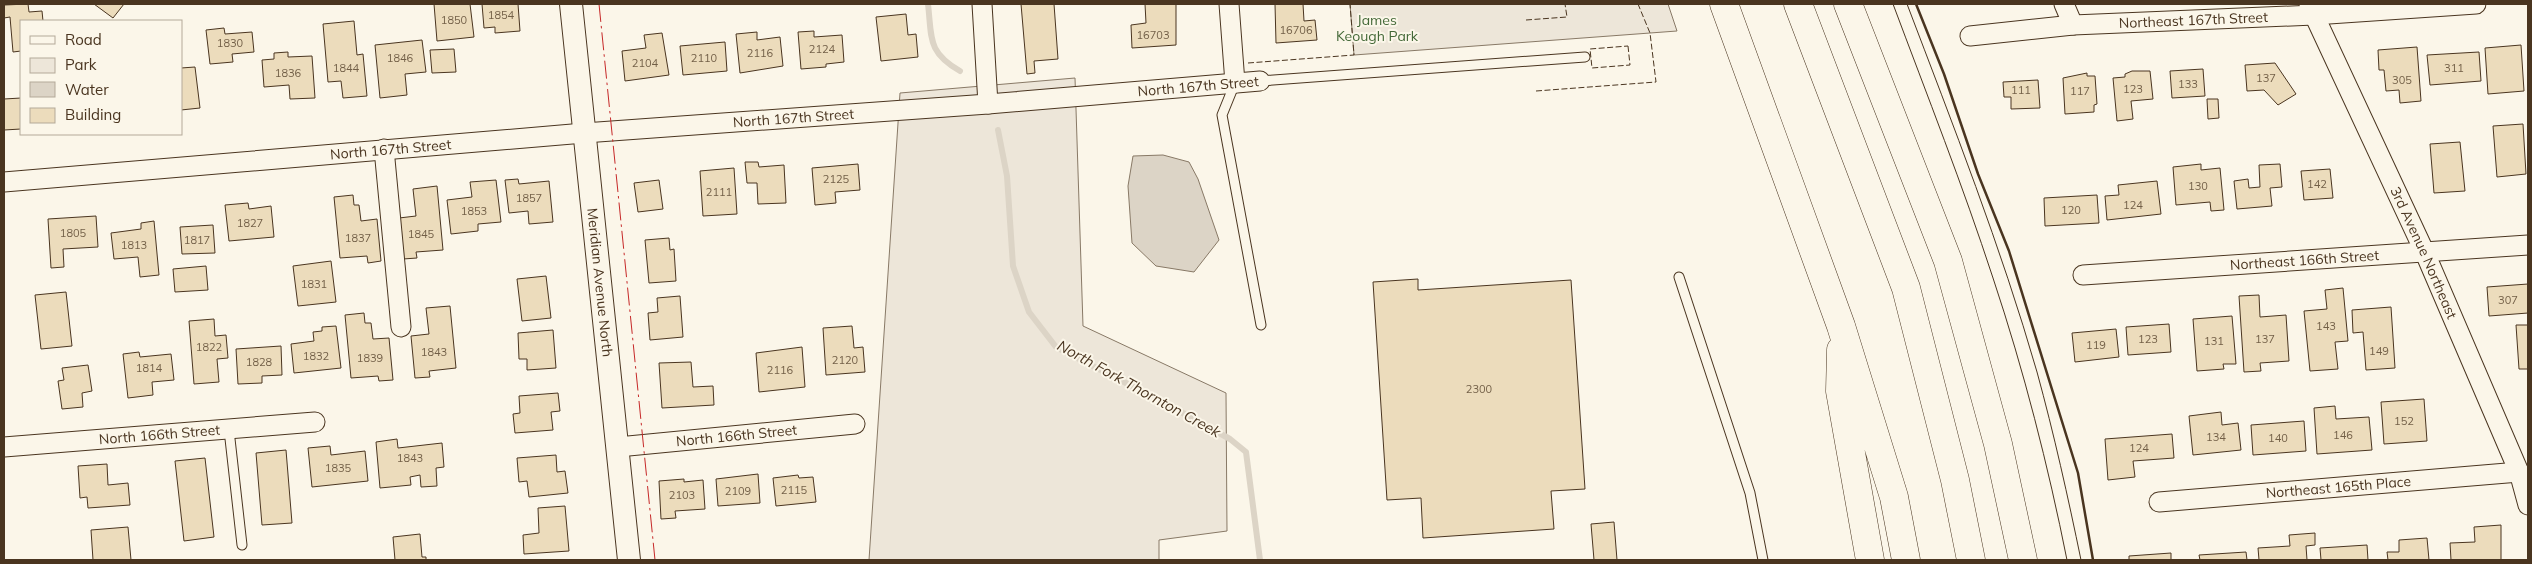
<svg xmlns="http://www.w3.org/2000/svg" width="2532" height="564" viewBox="0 0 2532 564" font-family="Mulish,sans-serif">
	<rect width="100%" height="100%" fill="#fbf6e9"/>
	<path fill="#ede6d9" stroke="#887966" d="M1350,4H1668L1677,31L1354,55Z
		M1075,78L1083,326L1226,393L1227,531L1159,540V560H869L900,93Z"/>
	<path fill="#dcd4c6" stroke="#887966" d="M1163,155L1189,162L1198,179L1219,240L1194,272L1156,266L1132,243L1128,186L1133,156Z"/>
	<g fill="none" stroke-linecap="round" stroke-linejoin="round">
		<path stroke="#dcd4c6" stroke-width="6" d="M928,4C932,38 927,52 960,71
			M998,130L1007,176L1013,266L1029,312L1056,347L1159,400L1230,439L1246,452L1260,560"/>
	</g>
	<path fill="#ecdcbc" stroke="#4a3520" d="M28,4L29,12L42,11L43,21H21V51L13,52L10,17L4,18V5Z
		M94,4H124L113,18Z
		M434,4H470L474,37L437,41Z
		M482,4H518L520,31L495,33V27L484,28Z
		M1021,4H1054L1058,59L1034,61L1035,73L1027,74Z
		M1145,4H1176V45L1132,48L1131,25L1146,23Z
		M1275,4H1303L1304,21L1315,20L1317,40L1276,43Z
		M906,14L908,35L916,34L918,57L881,61L876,17Z
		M354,21L357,55L363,54L367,96L343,98L341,81L328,82L323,24Z
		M224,28L225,34L252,32L254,52L232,54L233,62L210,64L206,30Z
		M814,31V37L842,35L844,62L826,64V67L801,69L798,32Z
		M757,32V40L780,37L783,66L740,73L736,34Z
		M662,33L669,75L625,81L622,51L646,48L644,35Z
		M422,40L426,72L405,74L407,95L380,98L375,45Z
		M725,42L727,71L683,75L680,46Z
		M2521,45L2524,91L2488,94L2485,48Z
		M2417,47L2421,101L2400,103L2399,90L2386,91L2384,70H2379L2378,50Z
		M454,49L456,72L432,73L430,50Z
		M288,52V57L312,56L315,98L290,99L289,85L264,87L262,60L274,59V53Z
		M2479,52L2481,81L2430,85L2427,55Z
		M2275,63L2296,94L2278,105L2264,90L2247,91L2245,65Z
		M195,67L200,108L181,110V68Z
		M2203,69L2205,96L2172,98L2170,71Z
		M2132,71H2150L2153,99L2131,101L2133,119L2117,121L2113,78L2125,77V74Z
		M2087,73V76H2095L2097,104L2094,105V112L2065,114L2063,78Z
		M2038,80L2040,108L2011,109V97H2004L2003,82Z
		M21,98V129L4,130V99Z
		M2207,99H2218L2219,118L2208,119Z
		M2523,124L2526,174L2497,177L2493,126Z
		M2460,142L2465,191L2434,193L2430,144Z
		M745,162H758L759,167L784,165L786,203L758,204L757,183H747Z
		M858,164L860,190L835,192L836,203L815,205L812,168Z
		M2201,164V170L2220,168L2224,210L2211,211L2210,202L2176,205L2173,167Z
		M2280,164L2282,187L2270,188L2272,206L2237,209L2234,181L2248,179L2249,188L2260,187L2259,165Z
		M734,168L737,214L703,216L700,171Z
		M2330,169L2333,198L2304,200L2301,171Z
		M518,179L519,184L549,181L553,222L529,224L528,211L509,213L505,180Z
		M496,180L501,222L478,224V231L451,234L447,200L472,197L470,182Z
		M659,180L663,209L638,212L634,183Z
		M2157,181L2161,214L2107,220L2105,196L2119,195L2118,185Z
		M437,186L443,250L416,252L417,258L403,259L399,218L416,216L413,189Z
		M353,195L354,205H359L361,221L377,219L381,261L368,263L367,256L340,258L334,197Z
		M2097,195L2099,223L2045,226L2044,198Z
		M248,203L249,209L271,206L274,237L229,241L225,205Z
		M96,216L98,247L63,249L64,267L51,268L48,219Z
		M154,221L159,275L140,277L138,257L114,259L111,233L141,229V223Z
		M213,225L215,253L182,254L180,227Z
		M669,238L670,250L674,249L676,281L649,283L645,240Z
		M331,261L336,302L298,306L293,266Z
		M206,266L208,290L175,292L173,269Z
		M546,276L551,318L522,321L517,279Z
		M1418,279V290L1571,280L1585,489L1551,491L1554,529L1423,538L1421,498L1387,500L1373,282Z
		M2528,284V313L2489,316L2487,287Z
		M2343,288L2348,341L2335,342L2338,369L2310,371L2304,311L2327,309L2325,290Z
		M66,292L72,346L41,349L35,295Z
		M2259,295L2260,317L2286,315L2289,361L2260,363L2261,371L2244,372L2239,296Z
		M680,296L683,337L650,340L648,313L658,312L657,298Z
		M450,306L456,368L429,371L430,377L415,378L411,336L429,334L426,308Z
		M2391,307L2395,368L2366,370L2363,332L2353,333L2352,310Z
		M364,313L365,323H371L373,339L389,338L393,380L379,381L378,376L351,378L345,315Z
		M2232,316L2236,364H2223L2224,369L2197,371L2193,319Z
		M214,319L215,336L226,335L228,358L217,359L219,382L194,384L189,321Z
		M2169,324L2171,352L2128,355L2126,327Z
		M2516,325H2528V369H2519Z
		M336,326L341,368L294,373L291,344L314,341L313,332L322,331V327Z
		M852,326L854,348L863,347L865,372L826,375L823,328Z
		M2116,329L2119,357L2075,362L2072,333Z
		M553,330L556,368L527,370V359H519L518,333Z
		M281,346L282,375L262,376V383L238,384L236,349Z
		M802,347L805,387L759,392L756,353Z
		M139,352L140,357L171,354L174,380L152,382L153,395L128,398L123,354Z
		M691,362L693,387L713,386L714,405L662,408L659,363Z
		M88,365L92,391L82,393L83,407L62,409L58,381L64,380L62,368Z
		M558,393L560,411L551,412L553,430L515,433L513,414L520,413L519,396Z
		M2424,399L2427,441L2384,444L2381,402Z
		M2335,406L2336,419L2369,417L2372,450L2317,454L2314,408Z
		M2221,412L2222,425L2238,423L2241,450L2193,455L2189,416Z
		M2304,421L2306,451L2253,455L2251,425Z
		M2172,434L2174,458L2133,461L2135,477L2108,480L2105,439Z
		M397,439L398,448L442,443L444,467L436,468L437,486L421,487L420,475L410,477L411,485L380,488L376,442Z
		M330,446L331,455L365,451L368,481L312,487L308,448Z
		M286,450L292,523L262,525L256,453Z
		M556,455L557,472L565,471L568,493L529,497L527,481L519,482L517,458Z
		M205,458L214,537L184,541L175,461Z
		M107,464L108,485L128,483L130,505L88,508L87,497L80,498L78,466Z
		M758,474L760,503L718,506L716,479Z
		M798,475L799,478L813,477L816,502L776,506L773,478Z
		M684,479V482L703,480L705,509L675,511L676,518L661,519L659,481Z
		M565,506L569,551L524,554L523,535L539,533L538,508Z
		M1614,522L1617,560H1594L1591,524Z
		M2501,525V560H2451L2450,543L2475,542L2474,527Z
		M128,527L131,560H93L91,530Z
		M2315,533V545L2306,546L2307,560H2259L2258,548L2290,546L2289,535Z
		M420,534L422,557H426V560H395L393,537Z
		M2427,538L2429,560H2388L2387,552H2399V540Z
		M2367,545L2368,560H2321L2320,548Z
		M2246,552L2247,560H2200L2199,555Z
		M2171,553V560H2129V556Z"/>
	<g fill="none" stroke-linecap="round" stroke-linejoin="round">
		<g stroke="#4a3520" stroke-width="11">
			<path id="service" d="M1260,81L1585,57
				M1235,83L1222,115L1261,325
				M1679,277L1750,493L1763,560
				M229,430L242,545"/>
		</g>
		<g stroke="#4a3520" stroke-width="21">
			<g id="minor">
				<path d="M982,4L988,104"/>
				<path d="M1229,4L1235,83"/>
				<path d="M2064,4L2073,25"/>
				<path id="s1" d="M2309,4L2425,253L2519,472L2528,505"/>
				<path id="s2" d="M1970,36L2073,25L2314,15L2476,4"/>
				<path d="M384,149L401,327"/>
				<path id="s3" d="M4,182L584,133L988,104L1260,81"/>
				<path id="s4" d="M2083,275L2528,245"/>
				<path id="s5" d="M4,447L315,422"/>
				<path id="s6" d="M618,447L855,424"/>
				<path id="s7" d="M2159,502L2519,472"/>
			</g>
		</g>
		<g stroke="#4a3520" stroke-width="24">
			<g id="tertiary">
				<path id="s8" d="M571,4L629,560"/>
			</g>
		</g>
		<g stroke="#4a3520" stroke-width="29">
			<path id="motorway" d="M1724,4L1841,326L1894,497L1906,560
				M1798,4L1906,288L1955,480L1971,560
				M1848,4L1948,261L1998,444L2023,560
				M1841,350L1840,391L1870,560"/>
		</g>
		<use href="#service" stroke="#fbf6e9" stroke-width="9"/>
		<use href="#minor" stroke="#fbf6e9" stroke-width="19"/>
		<use href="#tertiary" stroke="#fbf6e9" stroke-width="22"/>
		<use href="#motorway" stroke="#fbf6e9" stroke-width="28"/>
		<path stroke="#4a3520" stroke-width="1" d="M1893,4C1927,95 1963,186 1993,278C2024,371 2048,465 2067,560
			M1907,4C1953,125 2001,247 2037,372C2054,434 2068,497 2081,560"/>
		<path stroke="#4a3520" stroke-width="1" stroke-dasharray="6 2.5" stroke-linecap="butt" d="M1526,20L1567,17L1565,4
			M1628,46L1630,65L1592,68L1590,49Z
			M1248,63L1354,55L1350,4
			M1536,91L1656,82L1650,33L1638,4"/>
		<path stroke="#4a3520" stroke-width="2.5" d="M1916,4L1944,74L1978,174L2009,251L2078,473L2093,560"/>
		<path stroke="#c62828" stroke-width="1" stroke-dasharray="18 4 2.5 4" stroke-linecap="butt" d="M599,4L655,560"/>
	</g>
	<g text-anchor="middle" stroke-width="4" stroke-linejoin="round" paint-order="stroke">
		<g font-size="11" fill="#725f47">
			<text x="501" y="19">1854</text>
			<text x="454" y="24">1850</text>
			<text x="1296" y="34">16706</text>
			<text x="1153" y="39">16703</text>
			<text x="230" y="47">1830</text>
			<text x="822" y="53">2124</text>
			<text x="760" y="57">2116</text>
			<text x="400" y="62">1846</text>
			<text x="704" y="62">2110</text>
			<text x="645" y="67">2104</text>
			<text x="346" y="72">1844</text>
			<text x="2454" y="72">311</text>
			<text x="288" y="77">1836</text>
			<text x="2266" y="82">137</text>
			<text x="2402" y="84">305</text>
			<text x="2188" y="88">133</text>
			<text x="2133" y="93">123</text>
			<text x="2021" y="94">111</text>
			<text x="2080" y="95">117</text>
			<text x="836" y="183">2125</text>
			<text x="2317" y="188">142</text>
			<text x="2198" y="190">130</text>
			<text x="719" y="196">2111</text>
			<text x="529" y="202">1857</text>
			<text x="2133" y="209">124</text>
			<text x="2071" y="214">120</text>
			<text x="474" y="215">1853</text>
			<text x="250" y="227">1827</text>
			<text x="73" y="237">1805</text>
			<text x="421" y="238">1845</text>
			<text x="358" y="242">1837</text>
			<text x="197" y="244">1817</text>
			<text x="134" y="249">1813</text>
			<text x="314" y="288">1831</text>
			<text x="2508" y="304">307</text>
			<text x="2326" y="330">143</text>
			<text x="2148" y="343">123</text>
			<text x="2265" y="343">137</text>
			<text x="2214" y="345">131</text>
			<text x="2096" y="349">119</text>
			<text x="209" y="351">1822</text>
			<text x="2379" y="355">149</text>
			<text x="434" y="356">1843</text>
			<text x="316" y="360">1832</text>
			<text x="370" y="362">1839</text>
			<text x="845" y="364">2120</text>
			<text x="259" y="366">1828</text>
			<text x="149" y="372">1814</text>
			<text x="780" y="374">2116</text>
			<text x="1479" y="393">2300</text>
			<text x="2404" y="425">152</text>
			<text x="2343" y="439">146</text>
			<text x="2216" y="441">134</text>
			<text x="2278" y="442">140</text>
			<text x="2139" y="452">124</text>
			<text x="410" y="462">1843</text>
			<text x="338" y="472">1835</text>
			<text x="794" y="494">2115</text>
			<text x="738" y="495">2109</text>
			<text x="682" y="499">2103</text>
		</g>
		<g font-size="14" fill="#436837" stroke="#fbf6e9">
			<text x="1377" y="25">James<tspan x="1377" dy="16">Keough Park</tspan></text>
		</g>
		<g font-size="14" fill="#4a3520" stroke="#fbf6e9">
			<text dy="5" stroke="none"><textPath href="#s2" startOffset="224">Northeast 167th Street</textPath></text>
			<text dy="5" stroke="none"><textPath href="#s3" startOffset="1198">North 167th Street</textPath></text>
			<text dy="5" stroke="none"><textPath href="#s3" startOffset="792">North 167th Street</textPath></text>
			<text dy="5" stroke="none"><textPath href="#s3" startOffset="388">North 167th Street</textPath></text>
			<text dy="5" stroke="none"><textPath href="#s1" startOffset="274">3rd Avenue Northeast</textPath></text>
			<text dy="5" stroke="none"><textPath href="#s4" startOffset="222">Northeast 166th Street</textPath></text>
			<text dy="5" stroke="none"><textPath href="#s8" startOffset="280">Meridian Avenue North</textPath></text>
			<text dy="5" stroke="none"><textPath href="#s5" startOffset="156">North 166th Street</textPath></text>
			<text dy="5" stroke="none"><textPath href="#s6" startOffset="119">North 166th Street</textPath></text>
			<text dy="5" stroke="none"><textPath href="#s7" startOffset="180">Northeast 165th Place</textPath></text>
		</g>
		<g font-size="15" font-style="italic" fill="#4a3520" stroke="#fbf6e9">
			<text transform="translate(1139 389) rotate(29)" y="5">North Fork Thornton Creek</text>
		</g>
	</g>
	<rect width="2532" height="564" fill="none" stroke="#4a3520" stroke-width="10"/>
	<rect x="20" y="20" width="162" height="115" fill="#fbf6e9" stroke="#b4a999"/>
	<rect x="30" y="36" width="25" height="8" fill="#fbf6e9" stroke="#b4a999"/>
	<text x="65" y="45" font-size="15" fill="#4a3520">Road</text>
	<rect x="30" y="58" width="25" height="15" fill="#ede6d9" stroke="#b4a999"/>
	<text x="65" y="70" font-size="15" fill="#4a3520">Park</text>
	<rect x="30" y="82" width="25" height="15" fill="#dcd4c6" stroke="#b4a999"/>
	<text x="65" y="95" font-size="15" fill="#4a3520">Water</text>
	<rect x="30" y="108" width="25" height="15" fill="#ecdcbc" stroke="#b4a999"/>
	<text x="65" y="120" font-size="15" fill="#4a3520">Building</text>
</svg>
